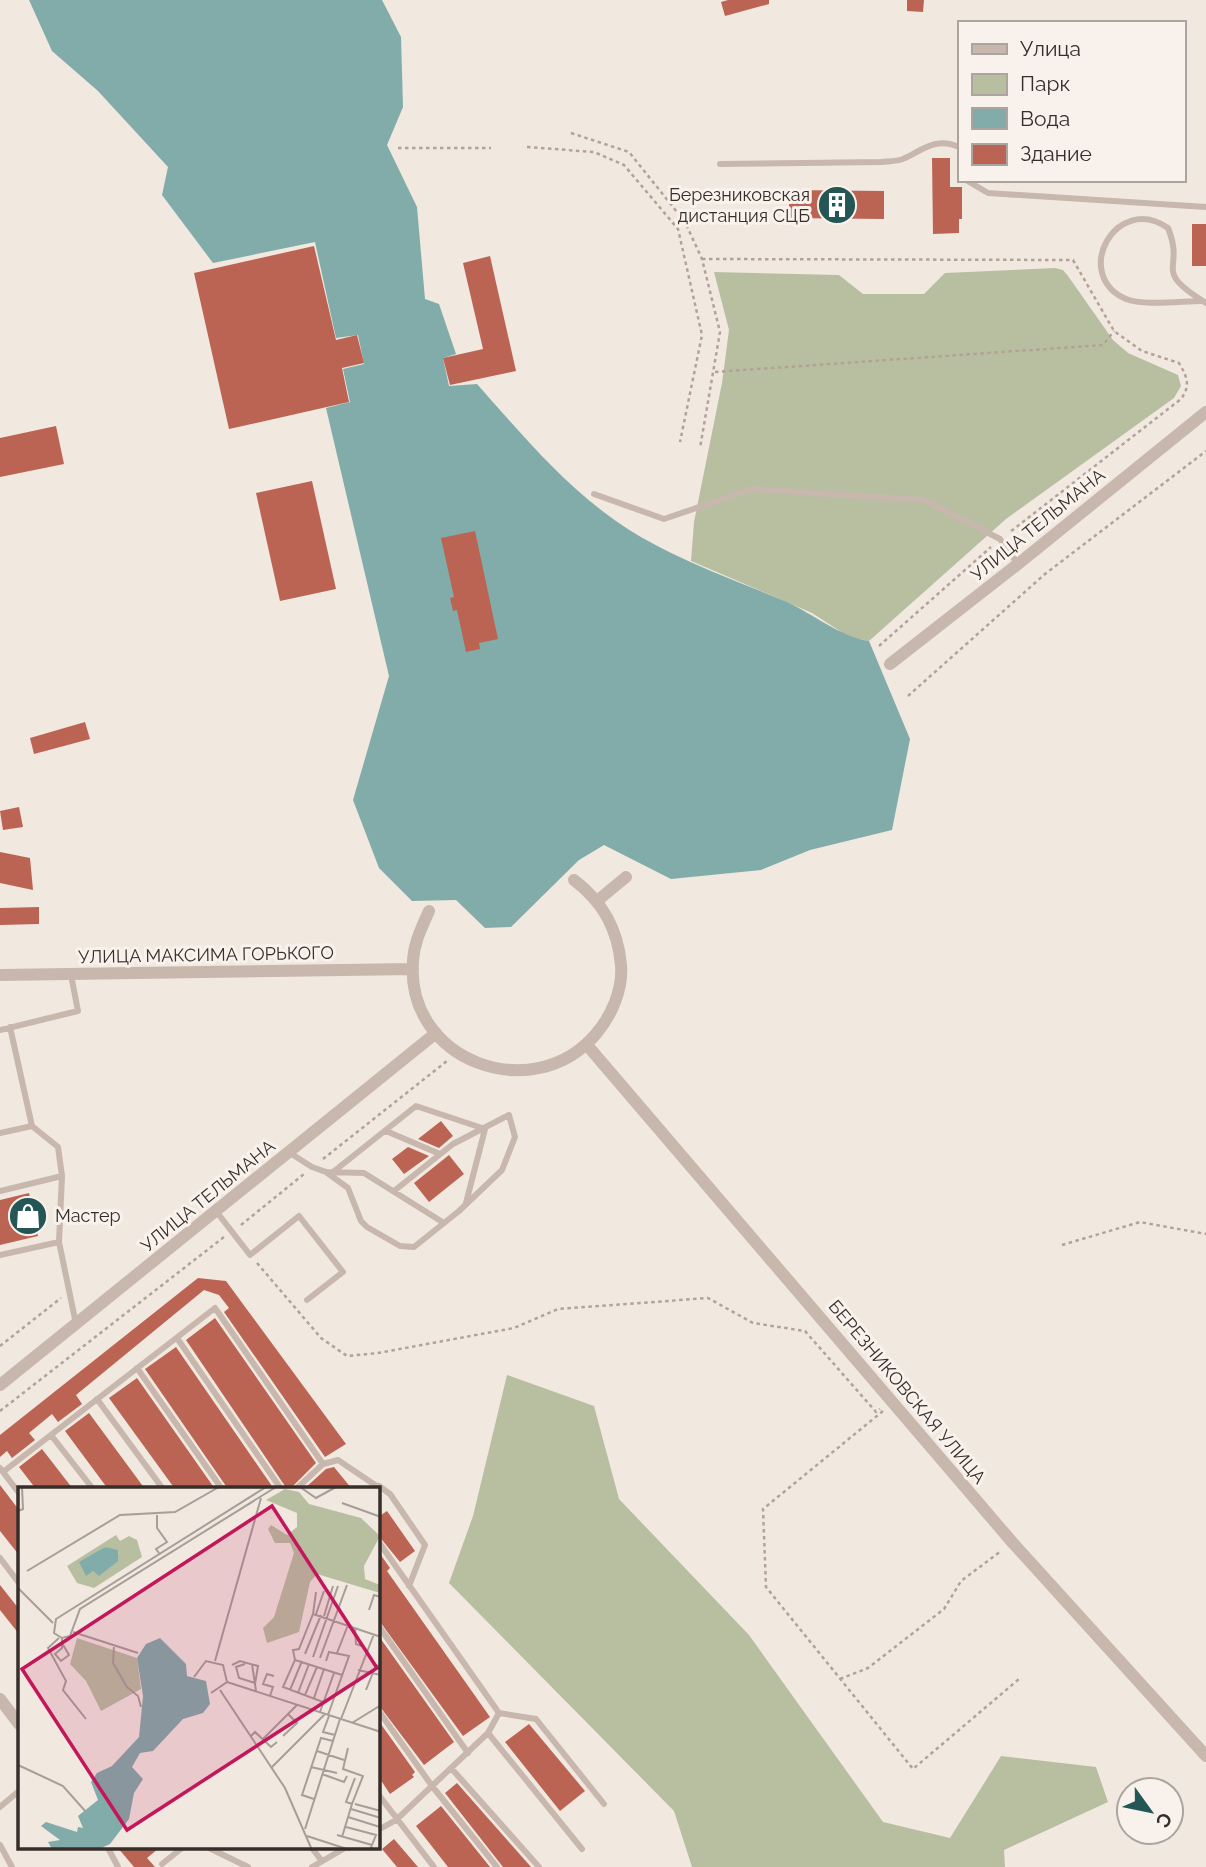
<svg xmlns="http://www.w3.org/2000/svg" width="1206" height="1867" viewBox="0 0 1206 1867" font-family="Raleway,sans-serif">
	<rect width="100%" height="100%" fill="#f1e8e0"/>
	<path fill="#b8bfa1" d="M1055,268L1063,270L1068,276L1113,340L1128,353L1178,375L1181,386L1174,398L1006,519L869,641L849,637L812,613L691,561L694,522L722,383L729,330L714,272L839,275L863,294H924L945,273Z
		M507,1375L594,1406L619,1499L749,1635L883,1822L950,1838L1001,1756L1096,1767L1108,1802L1004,1850L1005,1867H692L674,1811L449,1583L473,1516Z"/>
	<path fill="#81acaa" d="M29,0H382L401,37L403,107L387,145L417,207L425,299L439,304L456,354L443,358L449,386L477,384C517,429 556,476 605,513C658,554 726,576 787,602C815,615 839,636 869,641L910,739L892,830L810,850L761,870L671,879L604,845L579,860L511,927L485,928L456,900L412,901L379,868L353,800L389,676L326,408L350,402L343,369L364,364L358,335L336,338L315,242L213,263L162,195L168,167L98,91L52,51Z"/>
	<path fill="#bb6454" d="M728,0H769V4L725,16L721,2Z
		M907,0H924L923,12L907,11Z
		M932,158H950V187H962V219H959V233L933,234Z
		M789,190L884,191V219L789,218Z
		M1192,224H1206V266H1192Z
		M314,246L336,340L357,335L364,363L342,368L349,402L229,429L194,273Z
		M490,256L516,371L450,385L443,358L483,349L463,263Z
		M56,426L64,464L0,477V438Z
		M312,481L336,589L280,601L256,493Z
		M475,531L498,639L479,643L480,649L466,652L457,610L453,611L450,598L454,597L441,538Z
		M85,722L90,739L34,754L30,738Z
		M19,807L23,827L3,830L0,811Z
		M0,852L30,858L33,890L0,883Z
		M39,907V924L0,925V908Z
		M441,1121L453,1136L439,1148L418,1139Z
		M408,1147L429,1156L404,1174L392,1159Z
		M449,1155L464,1174L429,1202L414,1183Z
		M29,1193L38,1236L0,1245V1200Z
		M198,1278L226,1281L346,1444L325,1457L224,1312L229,1308L219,1295L204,1290L76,1395L82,1404L58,1422L52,1414L29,1433L35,1440L12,1458L7,1451L0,1457V1435Z
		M215,1318L316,1463L290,1489H287L186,1340Z
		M176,1347L274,1489H228L145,1369Z
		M137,1378L215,1489H175L109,1398Z
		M89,1413L145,1489H108L65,1431Z
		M42,1449L73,1489H36L19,1467Z
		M334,1467L352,1489H304L326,1469Z
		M0,1485L19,1510V1555L0,1531Z
		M387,1511L415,1551L400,1562L378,1535V1517Z
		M378,1551L390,1568L387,1571L490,1717L463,1736L378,1619Z
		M0,1585L19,1609V1634L0,1610Z
		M378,1635L454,1742L424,1765L378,1704Z
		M378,1720L415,1772L412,1775L414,1777L390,1794L378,1776Z
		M529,1724L585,1791L560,1811L505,1742Z
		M457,1783L531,1867H503L445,1793Z
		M441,1806L490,1867H448L416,1826Z
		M394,1839L418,1867H397L382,1849Z
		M118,1848H159L147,1858L155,1867H134Z"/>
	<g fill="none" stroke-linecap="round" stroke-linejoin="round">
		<path stroke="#b4a197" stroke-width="2.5" stroke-dasharray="3.5 3.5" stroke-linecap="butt" d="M571,133L629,152L685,222L702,259L720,332L700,448
			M527,147L594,152L624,165L678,229L702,335L680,442
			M398,148H491
			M702,259L1073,260L1114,331L1142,351L1179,363C1187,377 1191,385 1181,399L1010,532
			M715,372L1103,345L1114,331
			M879,646L991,547
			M908,696L1045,574L1206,451
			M323,1159L447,1061
			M241,1225L304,1174
			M1062,1245L1140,1222L1206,1234
			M257,1263L321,1338L347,1356L378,1353L514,1328L558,1309L708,1298L753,1323L805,1331L876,1412L880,1409
			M0,1346L61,1298
			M0,1411L224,1237
			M883,1411L763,1509L766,1587L913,1769L1019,1679
			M840,1679L868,1668L944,1609L961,1581L1001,1551"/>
		<path stroke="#c8b7ad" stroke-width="6" d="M720,164L881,162C889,161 898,162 905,158C924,149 936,137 959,147
			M966,180L988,193L1206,207
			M1202,301C1182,301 1143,306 1126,299C1071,275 1116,192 1168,228C1186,272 1150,268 1206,303
			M594,494L664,519L752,489L924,500L1000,539L1018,564
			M10,1027L32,1126L58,1147L62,1176L59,1242L76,1324
			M0,1030L78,1011L71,975
			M386,1131L440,1154
			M0,1133L32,1126
			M290,1153L312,1167L326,1172L364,1173L444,1223
			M326,1172L348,1188L361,1221L367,1227L400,1246L414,1247L459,1211L502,1170L515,1137L509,1115L453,1144L394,1191
			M333,1172L416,1106L485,1129L466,1203
			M0,1191L62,1176
			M216,1211L250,1255L299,1216L343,1272L307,1300
			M0,1255L59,1242
			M177,1338L281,1489
			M137,1368L222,1489
			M97,1399L163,1489
			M51,1435L93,1489
			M0,1468L19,1493
			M3,1472L215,1308L323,1464
			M379,1486L390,1494L425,1545L409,1586
			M296,1489L323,1464L338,1460L378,1487
			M378,1541L499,1713L488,1733L396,1820L378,1830
			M0,1558L19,1583
			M378,1625L468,1753
			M378,1710L432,1786L497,1867
			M499,1713L536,1719L604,1804
			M488,1733L582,1849
			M451,1768L539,1867
			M378,1794L434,1867
			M0,1807L19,1791
			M0,1845L12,1867
			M108,1848L118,1867
			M209,1848L248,1867
			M312,1848L321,1860
			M162,1864L182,1848
			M312,1867L345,1848"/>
		<path stroke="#c8b7ad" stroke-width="12" d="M890,664L1018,564L1206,412
			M597,901L626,877
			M429,911C422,927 414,942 413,961C405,1061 533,1108 596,1034C612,1015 623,989 621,965C618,929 603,902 574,880
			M0,975L413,969
			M587,1045L1012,1542L1206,1756
			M0,1385L436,1033
			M0,1699L19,1724"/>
	</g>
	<defs>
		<g id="building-disc" transform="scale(2.0125)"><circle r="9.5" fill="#245655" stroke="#f9f2ec"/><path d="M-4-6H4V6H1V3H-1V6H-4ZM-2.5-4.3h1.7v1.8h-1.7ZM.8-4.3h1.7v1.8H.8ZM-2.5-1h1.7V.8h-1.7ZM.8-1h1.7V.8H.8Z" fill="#fff"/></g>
		<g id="shop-disc" transform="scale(2.0125)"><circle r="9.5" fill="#245655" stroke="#f9f2ec"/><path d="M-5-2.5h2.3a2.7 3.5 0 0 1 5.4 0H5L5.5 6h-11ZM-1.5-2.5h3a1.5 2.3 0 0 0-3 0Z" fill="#fff"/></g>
	</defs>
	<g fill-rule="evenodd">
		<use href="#building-disc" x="837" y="205"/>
		<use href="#shop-disc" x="28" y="1216"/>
	</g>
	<g text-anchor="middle" stroke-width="6" stroke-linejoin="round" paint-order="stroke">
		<g font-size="18" fill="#372e2b" stroke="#f9f2ec" text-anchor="end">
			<text x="810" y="201">Березниковская<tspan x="810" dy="21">дистанция СЦБ</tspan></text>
			<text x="55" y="1222" text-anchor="start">Мастер</text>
		</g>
		<g font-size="18" fill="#372e2b" stroke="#f9f2ec">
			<text transform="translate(1038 525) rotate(-39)" y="6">УЛИЦА ТЕЛЬМАНА</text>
			<text transform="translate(206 955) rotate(-1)" y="6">УЛИЦА МАКСИМА ГОРЬКОГО</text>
			<text transform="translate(208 1196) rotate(-39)" y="6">УЛИЦА ТЕЛЬМАНА</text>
			<text transform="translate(907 1392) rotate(50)" y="6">БЕРЕЗНИКОВСКАЯ УЛИЦА</text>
		</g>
	</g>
	<g transform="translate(18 1487)">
		<rect width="362" height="362" fill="#f1e8e0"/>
		<path d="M267,2L281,5L291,17L343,31L362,49L346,79L347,92L362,98V106L299,87L292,95L281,145L249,156L245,141L256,130L276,66L272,56H257L250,42L253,38L269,48L279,40V26L248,13ZM98,48L102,54L111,49L119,53L124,70L76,101L59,96L49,79ZM87,60L101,66L84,83L77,85L62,77ZM59,151L119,171L123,202L83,224L68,194L52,177Z" fill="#b8bfa1" fill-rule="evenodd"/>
		<path d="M87,60L100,63V74L81,89L75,84L68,89L61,75ZM142,151L168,177L169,189L188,194L192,217L185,226L165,232L135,264L122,266L114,280L125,292L116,306L111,332L92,357L81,362H34L30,355L42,353L23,339L28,335L59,345L60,340L65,341L60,329L80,313L73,295L79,286L94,279L121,250L125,209L119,171L128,157Z" fill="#81acaa"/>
		<path fill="none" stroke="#a79e98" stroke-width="2" d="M248,0L38,132L36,146L44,151L52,149L62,122L258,0M282,0L298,11L318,0M324,16L363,30M0,24L5,22L4,0M139,28V41L149,55L138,62L141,66M9,84L102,28L157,25L201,0M0,101L35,136M351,123L356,108L363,110M295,127L298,105M298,127L306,104M306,129L315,99M337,141L338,157L344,159M55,145L120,166M41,151L30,161L48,194L45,203L68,232M44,156L51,168L43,174L37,167L44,161V151M96,158L95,176L109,200L120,209L123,220M319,166L330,138M287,167L303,128M295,170L320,99M302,171L329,98M277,173L324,188M197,174L243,11M308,174L311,165L331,169L310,228M227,177L218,180L221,191L237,196M234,177L238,204M214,178L222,174L240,179L237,197M340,183L363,188M176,190L188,174L205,178L209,195L193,206M209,195L363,245M202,203L267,301L294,363M272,203L284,174M348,203L358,178L363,180M280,206L291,177M287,208L299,180M252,209L255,200L245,197L249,187L256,189M296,211L306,182M305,215L265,200L277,173L275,163L281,162L295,127L363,150M302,225L316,186M311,229L305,245L317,248M323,232L356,147M334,236L363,218M233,249L237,245L253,260L259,255M265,249L279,236L270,227M245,252L279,218M330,261L325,282L345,289L334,317M299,264L326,273M0,278L45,299L68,325M254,280L307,227M293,280L319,286M304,287L326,295L329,289M296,312L284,308L303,251L315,254M337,317L363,324M333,322L363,331M330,330L362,340M328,340L358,348L354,358M287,342L322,232M319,348L354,358L352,363M289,349L332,363M324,350L334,317L328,315L337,291"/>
		<path fill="#c2185b" fill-opacity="0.15" stroke="#c2185b" stroke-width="3.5" d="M254,19L359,181L109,343L4,182Z"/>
		<rect width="362" height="362" fill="none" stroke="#372e2b" stroke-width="3.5"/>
	</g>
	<rect x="958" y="21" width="228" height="161" fill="#f9f2ec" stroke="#aba49f" stroke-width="2"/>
	<rect x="972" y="44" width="35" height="10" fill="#c8b7ad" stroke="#aba49f" stroke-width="2"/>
	<text x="1020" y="56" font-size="21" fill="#372e2b">Улица</text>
	<rect x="972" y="74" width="35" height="21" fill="#b8bfa1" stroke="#aba49f" stroke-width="2"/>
	<text x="1020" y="91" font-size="21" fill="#372e2b">Парк</text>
	<rect x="972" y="108" width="35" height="21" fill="#81acaa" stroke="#aba49f" stroke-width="2"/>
	<text x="1020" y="126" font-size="21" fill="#372e2b">Вода</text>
	<rect x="972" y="144" width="35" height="21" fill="#bb6454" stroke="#aba49f" stroke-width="2"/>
	<text x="1020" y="161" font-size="21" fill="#372e2b">Здание</text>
	<g transform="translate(1150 1811) rotate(123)"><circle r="33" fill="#f9f2ec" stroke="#aba49f" stroke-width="2"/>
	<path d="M0-5L12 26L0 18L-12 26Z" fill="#245655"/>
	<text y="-10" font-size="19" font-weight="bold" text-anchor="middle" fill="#372e2b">С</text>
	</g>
</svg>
